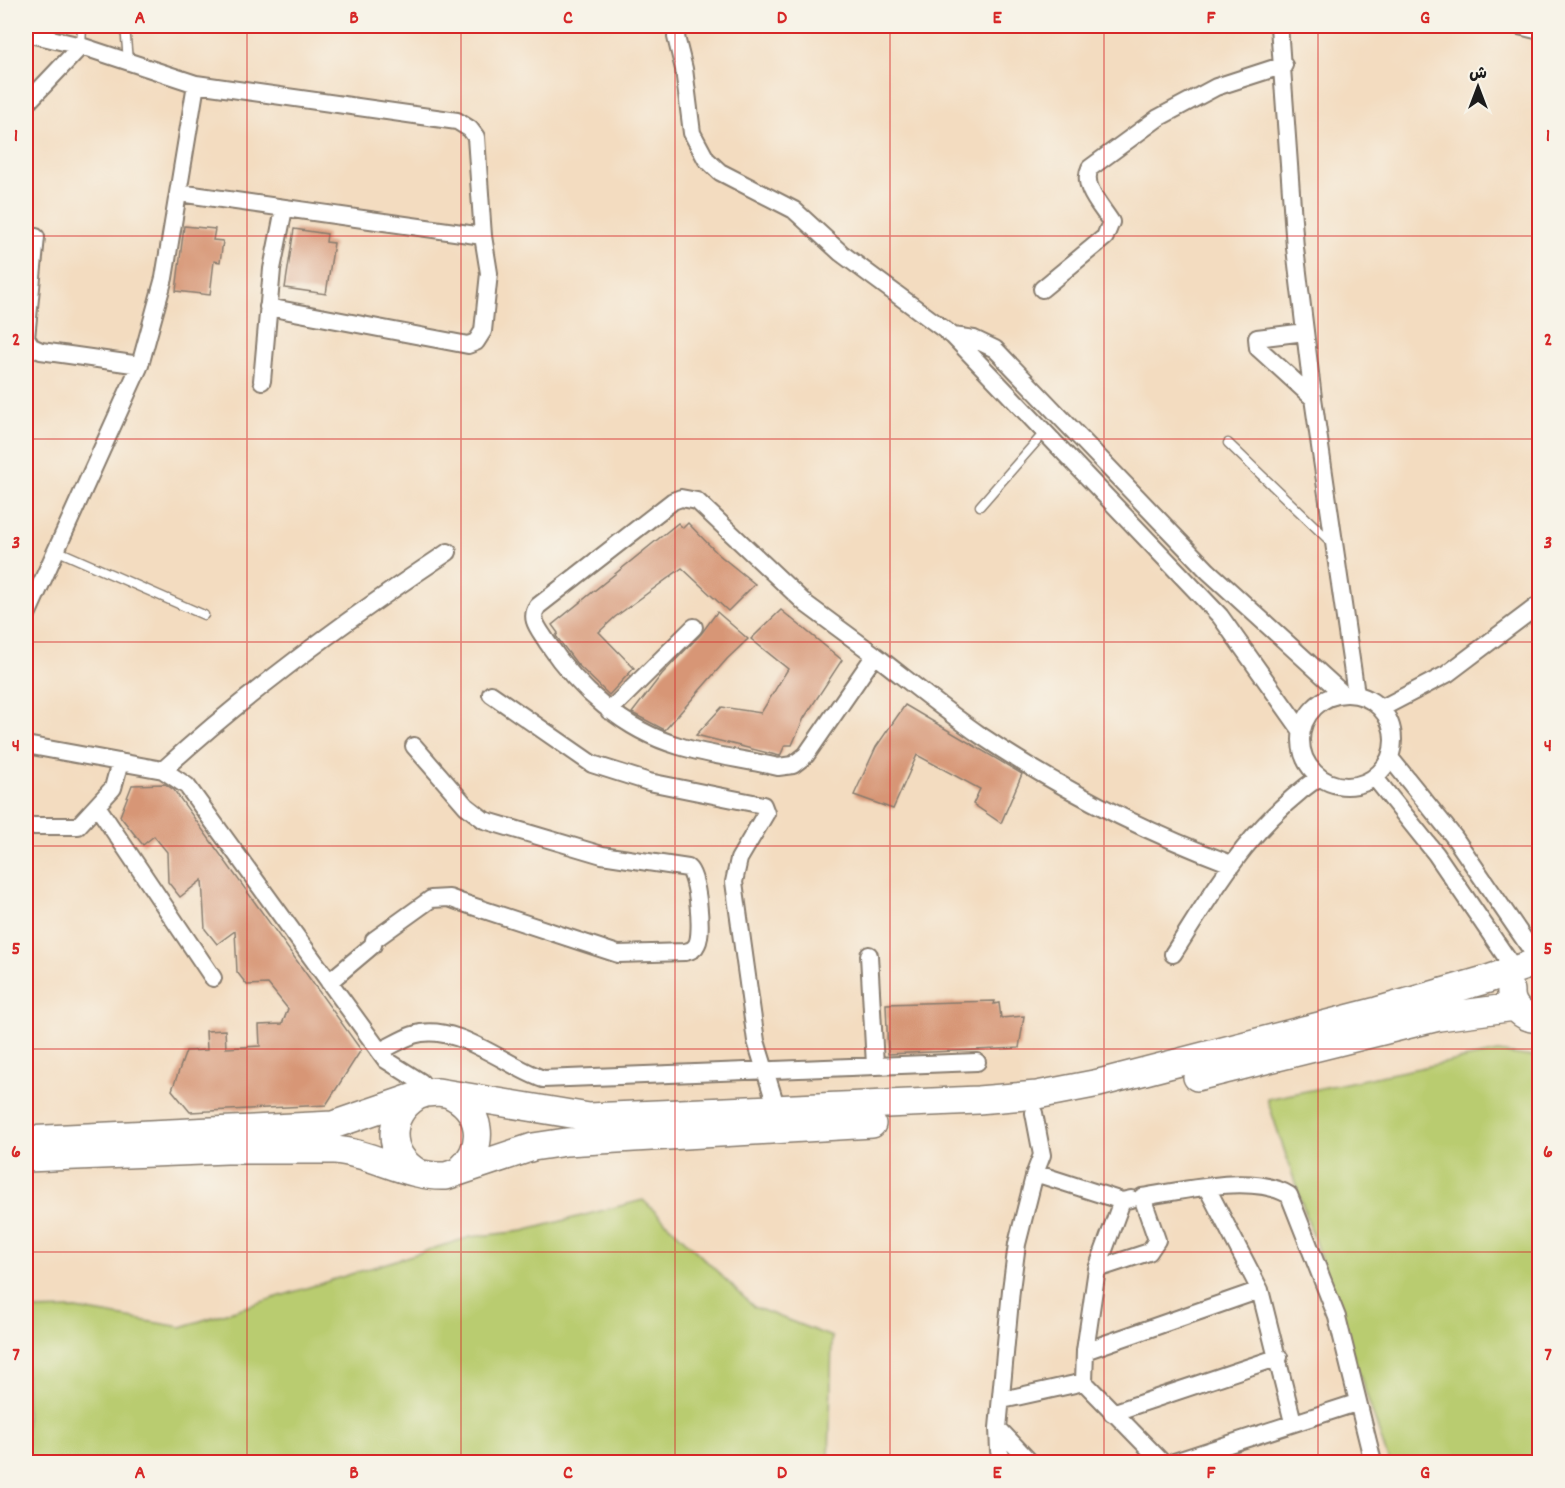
<svg xmlns="http://www.w3.org/2000/svg" width="1565" height="1488" viewBox="0 0 1565 1488" font-family="Dekko,'Playpen Sans Arabic',sans-serif">
	<rect width="100%" height="100%" fill="#f7f3e8"/>
	<filter id="ink" filterUnits="userSpaceOnUse"><feTurbulence type="fractalNoise" baseFrequency=".0167" numOctaves="2"/><feDisplacementMap in="SourceGraphic" scale="12" xChannelSelector="R" yChannelSelector="G"/><feConvolveMatrix kernelMatrix="1 2 1 2 8 2 1 2 1" color-interpolation-filters="sRGB"/></filter>
	<filter id="wash" filterUnits="userSpaceOnUse"><feTurbulence type="fractalNoise" baseFrequency=".008" numOctaves="4" result="noise"/><feDisplacementMap in="SourceGraphic" scale="24" xChannelSelector="R" yChannelSelector="G"/><feGaussianBlur stdDeviation="1.35" result="paint"/><feColorMatrix in="noise" values="0 0 0 0 0 0 0 0 0 0 0 0 0 0 0 0 0 1.4 0 .05"/><feComposite in="paint" operator="in"/></filter>
	<g filter="url(#wash)">
		<rect width="100%" height="100%" fill="#f3dcc0"/>
		<path fill="#b9cc70" stroke="#6a7446" stroke-width="1.5" d="M1498,1052L1539,1058V1456L1489,1462H1389L1267,1099Z
			M643,1200L754,1307L832,1337L829,1462H26V1310L76,1309L181,1327L470,1237L523,1231Z"/>
		<g id="blocks">
			<path fill="#d79676" d="M184,226L215,229L213,240L223,241L220,262L214,261L210,295L176,291Z
				M294,229L327,234L326,242L334,243L326,294L285,288Z
				M678,523L683,528L688,523L718,554L755,584L728,611L682,568L615,617L599,632L634,668L609,695L577,664L556,636L558,633L552,625Z
				M781,610L842,660L804,718L792,745H785L780,756L696,735L722,707L761,713L788,669L751,639Z
				M717,612L748,639L727,659L665,730L632,713L662,674L701,634Z
				M905,705L1022,774L1001,823L973,804L980,789L917,755L893,809L854,795L876,747Z
				M165,784L174,790L361,1050L326,1105L190,1112L172,1090L186,1051L207,1050L206,1031L225,1030L226,1048L260,1046L259,1025L282,1024L288,1009L268,984L247,985L237,972L235,931L217,944L205,929L202,880L180,897L168,882L167,852L154,836L143,845L120,816L132,785Z
				M995,1001L994,1004L999,1003L1001,1018L1024,1016L1019,1048L888,1054L886,1004Z"/>
		</g>
	</g>
	<g filter="url(#ink)">
		<use href="#blocks" fill-opacity="0" stroke="#887c6e" stroke-width="1.5"/>
		<g fill="none" stroke-linecap="round" stroke-linejoin="round">
			<g stroke="#887c6e" stroke-width="11">
				<path id="lane" d="M125,26L128,61
					M81,46L82,26
					M1228,443L1332,543
					M980,506L1044,433
					M56,550L204,615"/>
			</g>
			<g stroke="#887c6e" stroke-width="20">
				<path id="street" d="M678,26L676,37L684,69L692,133L706,159L720,172L794,210L841,253L953,336L1220,616L1301,730
					M1279,26L1295,248L1313,398L1356,694
					M1519,26L1540,31
					M26,33L81,46L196,84L457,121L470,129L476,137L483,236L489,273L483,331L476,342L468,345L268,307
					M26,104L81,46
					M179,193L483,236
					M36,237L26,338L32,347L41,351L140,365
					M1042,289L1105,237L1111,222C1101,206 1081,186 1090,168L1158,118L1216,87L1284,65
					M1305,332L1257,338L1258,348L1313,398
					M953,336L974,339L995,349L1208,571L1342,693
					M262,381L272,269L284,209
					M681,498L697,501L806,604L875,655L806,755L793,765L778,767C745,759 711,756 679,746C624,730 578,689 547,642C540,630 528,619 538,606L673,501Z
					M26,617L140,365L164,278L196,84
					M875,655C910,682 944,710 980,735C1059,788 1143,831 1231,864
					M1301 740a46 46 0 1 1 92 0a46 46 0 1 1-92 0Z
					M491,694L592,764L649,782L763,805L766,813L739,859L734,882L756,1041L777,1109
					M1382,708L1447,674L1540,604
					M609,711L694,627
					M26,745L163,770
					M1391,759L1454,837L1539,961
					M1375,778L1436,854L1515,970
					M97,806L213,978
					M26,826H78L113,788L120,762
					M1173,954C1218,884 1250,826 1319,777
					M869,955L875,1065
					M329,982L373,945L374,940L431,899L449,898L460,902L618,954L685,952C691,951 695,949 697,944C703,933 698,876 688,868L602,855L484,820L466,806L414,746
					M380,1051C391,1046 402,1039 413,1035C455,1021 505,1066 543,1079L977,1062
					M426,1093L421,1082L386,1060L187,786L163,770C251,689 349,618 448,552
					M1034,1113L1042,1155L1035,1173
					M1207,1188L1260,1290L1293,1422
					M1131,1199L1122,1201L1097,1269L1085,1351L1084,1382L1162,1462
					M1097,1269L1149,1252L1157,1240L1142,1197C1183,1191 1253,1173 1289,1195L1337,1317L1373,1462
					M1085,1351L1260,1290
					M1002,1400L1084,1382
					M1112,1413L1279,1357
					M998,1428L999,1451L1004,1462
					M1030,1462L998,1428L1011,1290L1017,1244L1035,1173L1122,1201
					M1174,1462L1356,1403"/>
			</g>
			<g stroke="#887c6e" stroke-width="30">
				<path id="primary" d="M1511,991C1510,1007 1524,1019 1540,1019
					M1197,1077L1439,1017L1515,1007
					M449,1094C482,1109 487,1146 460,1170
					M416,1097C387,1116 386,1153 417,1172
					M26,1140L333,1125L426,1093L438,1092L589,1117L978,1100L1037,1095L1099,1083L1377,1011L1488,979L1540,961
					M26,1158L227,1150H335C373,1153 408,1178 446,1176L533,1147L566,1142L872,1124"/>
			</g>
			<use href="#lane" stroke="#fff" stroke-width="8"/>
			<use href="#street" stroke="#fff" stroke-width="16"/>
			<use href="#primary" stroke="#fff" stroke-width="27"/>
		</g>
	</g>
	<path fill="none" stroke="#d62828" stroke-width="1.5" stroke-opacity="0.55" d="M247,26V1462M461,26V1462M675,26V1462M890,26V1462M1104,26V1462M1318,26V1462M26,236H1540M26,439H1540M26,642H1540M26,846H1540M26,1049H1540M26,1252H1540"/>
	<rect width="1565" height="1488" fill="none" stroke="#f7f3e8" stroke-width="66"/>
	<g transform="translate(1478 87)" stroke="#f7f3e8" stroke-width="4.5" paint-order="stroke">
	<path d="M0-4.5L10 22L0 15L-10 22Z" fill="#1c1c1c"/>
	<text y="-9" font-size="16" font-weight="bold" text-anchor="middle" fill="#1c1c1c">ش</text>
	</g>
	<rect x="33" y="33" width="1499" height="1422" fill="none" stroke="#d62828" stroke-width="2"/>
	<g font-size="20" text-anchor="middle" font-weight="bold" fill="#d62828">
		<text x="140" y="23">A</text>
		<text x="354" y="23">B</text>
		<text x="568" y="23">C</text>
		<text x="782" y="23">D</text>
		<text x="997" y="23">E</text>
		<text x="1211" y="23">F</text>
		<text x="1425" y="23">G</text>
		<text x="16" y="141">1</text>
		<text x="1548" y="141">1</text>
		<text x="16" y="345">2</text>
		<text x="1548" y="345">2</text>
		<text x="16" y="548">3</text>
		<text x="1548" y="548">3</text>
		<text x="16" y="751">4</text>
		<text x="1548" y="751">4</text>
		<text x="16" y="954">5</text>
		<text x="1548" y="954">5</text>
		<text x="16" y="1157">6</text>
		<text x="1548" y="1157">6</text>
		<text x="16" y="1360">7</text>
		<text x="1548" y="1360">7</text>
		<text x="140" y="1478">A</text>
		<text x="354" y="1478">B</text>
		<text x="568" y="1478">C</text>
		<text x="782" y="1478">D</text>
		<text x="997" y="1478">E</text>
		<text x="1211" y="1478">F</text>
		<text x="1425" y="1478">G</text>
	</g>
</svg>
